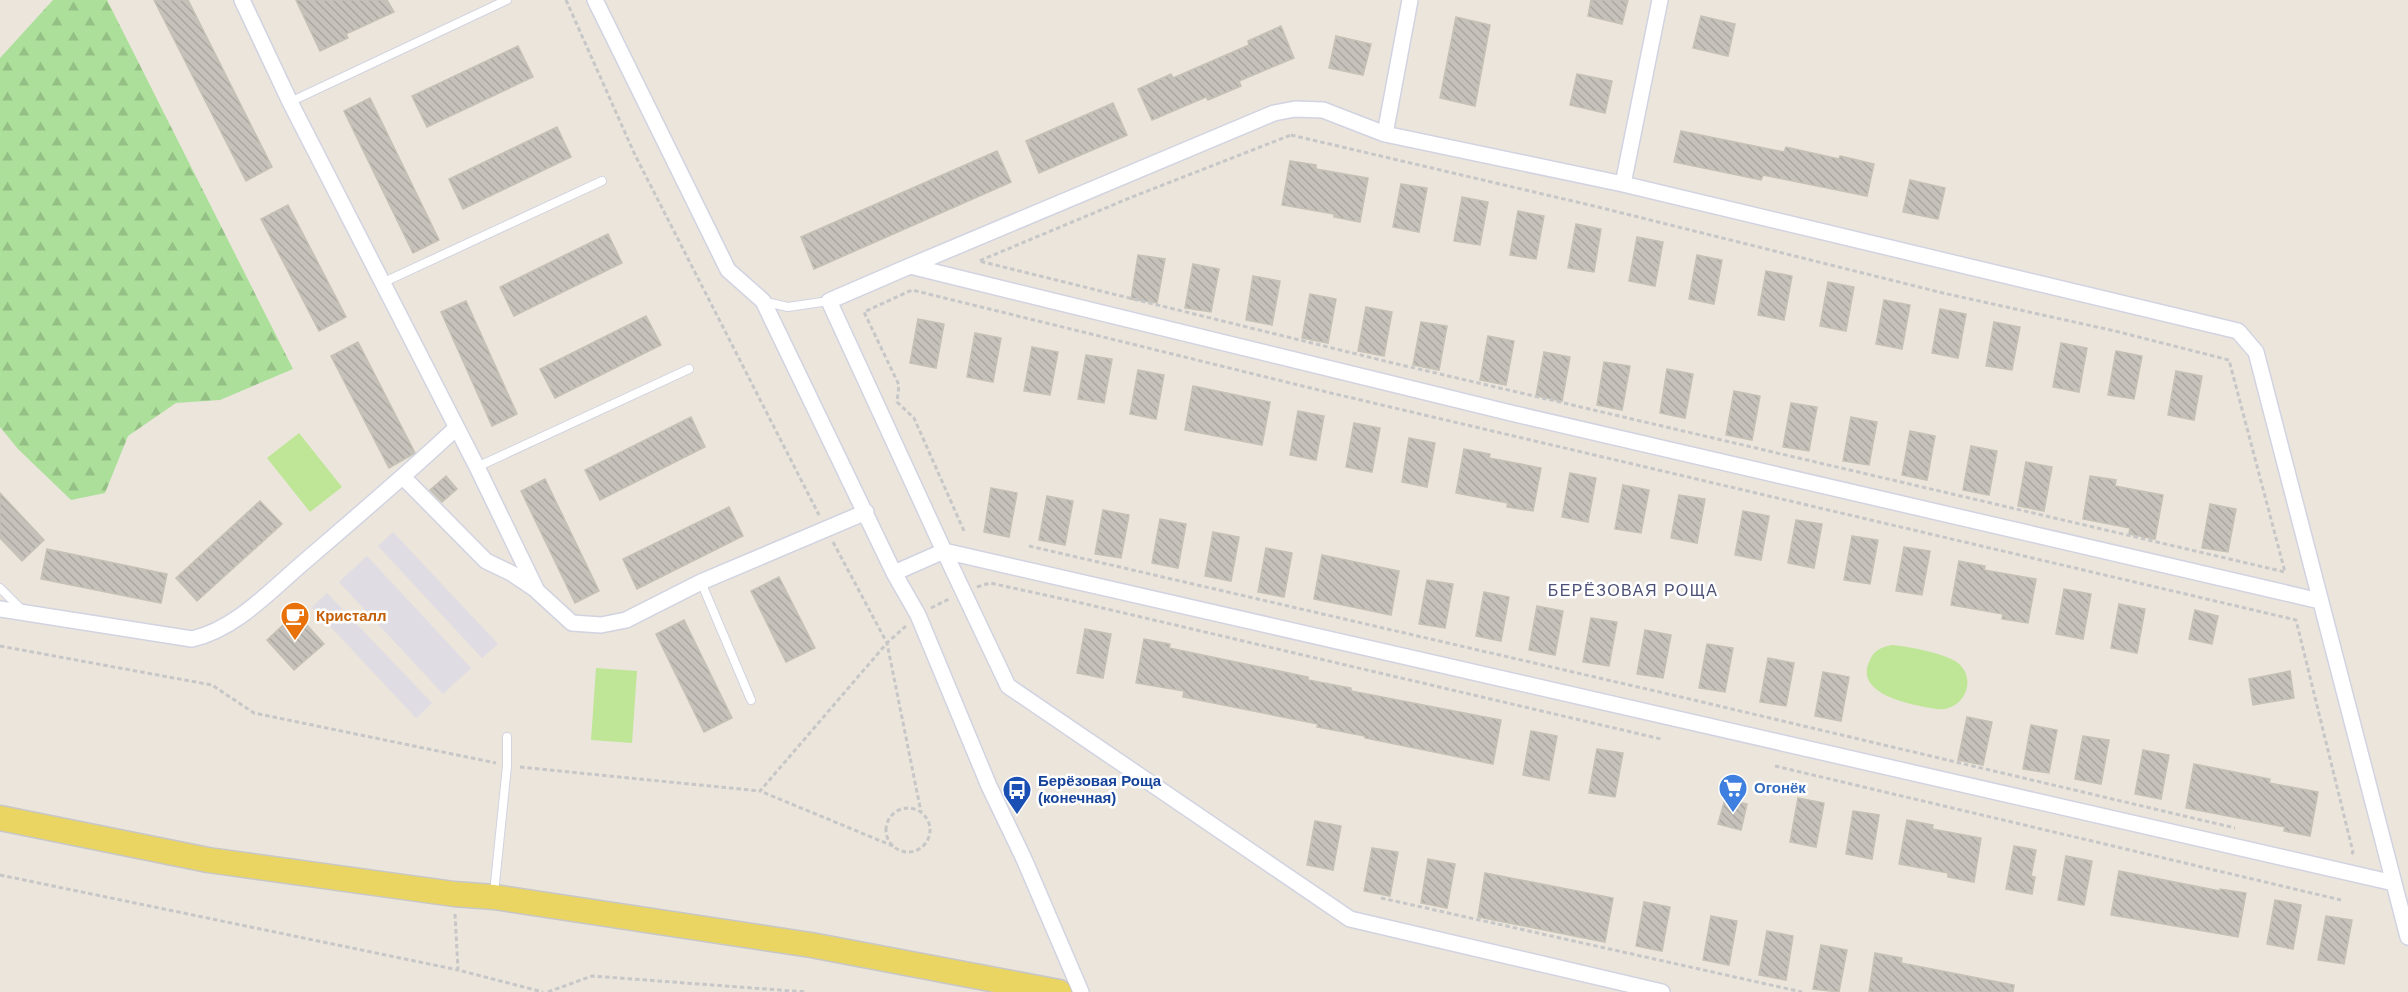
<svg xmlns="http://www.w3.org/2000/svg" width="2408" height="992" viewBox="0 0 2408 992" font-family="Helvetica,sans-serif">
	<defs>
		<pattern id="forest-firs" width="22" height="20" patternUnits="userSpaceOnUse" patternTransform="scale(1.5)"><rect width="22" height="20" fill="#acdf9a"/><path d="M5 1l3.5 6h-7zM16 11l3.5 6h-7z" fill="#94bf85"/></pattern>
		<pattern id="building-back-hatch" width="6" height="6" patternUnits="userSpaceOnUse" patternTransform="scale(1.5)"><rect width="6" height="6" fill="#c6c2bb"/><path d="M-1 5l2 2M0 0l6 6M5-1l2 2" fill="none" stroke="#aaa7a1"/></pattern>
	</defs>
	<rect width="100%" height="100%" fill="#ebe5dc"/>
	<path fill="#dfdce3" d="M393,532L498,644L482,658L378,546Z
		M367,556L471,668L443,694L339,582Z
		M327,593L432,703L416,718L312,607Z"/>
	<path fill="url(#forest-firs)" d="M53,0H107L293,369L220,400L176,403L128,436L105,493L71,500L18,449L0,427V58Z"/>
	<path fill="#bee696" d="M299,433L342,487L310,512L267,458Z
		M1892,645C1907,646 1947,654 1958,663C1979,681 1962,713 1936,709C1913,705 1852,695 1870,660C1874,650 1882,647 1892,645Z
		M596,668L637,671L632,743L591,740Z"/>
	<path fill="url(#building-back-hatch)" stroke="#c6c1b5" stroke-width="1.5" d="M154,0H188L272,167L246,181Z
		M296,0H387L394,12L346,34L348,38L320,51Z
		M1591,0H1628L1622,24L1588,16Z
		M1701,16L1735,24L1728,56L1693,48Z
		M1456,17L1490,25L1475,106L1440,98Z
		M1281,26L1294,58L1239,81L1241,86L1208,100L1206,97L1152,120L1138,89L1171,74L1173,78L1249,45L1248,41Z
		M1336,36L1371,44L1363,75L1329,68Z
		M518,46L533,77L427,127L412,96Z
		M1577,74L1612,81L1605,113L1570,105Z
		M370,98L439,240L413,253L344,111Z
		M1113,103L1127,135L1039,173L1026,141Z
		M557,127L571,157L463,209L449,179Z
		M1681,131L1784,152L1786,147L1839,159L1840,156L1874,164L1867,196L1763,175L1761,180L1674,162Z
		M997,151L1011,182L814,269L801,237Z
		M1290,161L1316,165V169L1368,178L1360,222L1334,217V214L1282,205Z
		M1910,180L1945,188L1938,219L1903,212Z
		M1401,184L1427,188L1419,232L1393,227Z
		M1462,197L1488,202L1480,245L1454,241Z
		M288,205L346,317L319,331L261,219Z
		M1518,211L1544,216L1536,259L1510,255Z
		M1576,224L1601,229L1594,272L1568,268Z
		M608,234L622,263L514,316L500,287Z
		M1637,237L1663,242L1655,286L1629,281Z
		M1138,255L1165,259L1157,303L1131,299Z
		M1697,255L1722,260L1714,304L1689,299Z
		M1193,264L1219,269L1211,312L1185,308Z
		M1766,271L1792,276L1784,320L1758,315Z
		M1253,276L1280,281L1272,325L1246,320Z
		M1828,282L1854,287L1846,331L1820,326Z
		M1310,294L1336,299L1328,343L1302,338Z
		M1884,300L1910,305L1902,349L1876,344Z
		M466,301L517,414L492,426L441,312Z
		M1366,307L1392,312L1384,356L1358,351Z
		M1940,309L1966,314L1958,358L1932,353Z
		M646,316L661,345L555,398L540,369Z
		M918,319L944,324L936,368L910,363Z
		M1421,322L1447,326L1439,370L1413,365Z
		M1994,322L2020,327L2012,370L1986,366Z
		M975,333L1001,338L993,382L967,377Z
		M1488,336L1514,341L1506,385L1480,380Z
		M358,342L415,453L389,468L331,356Z
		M2061,343L2087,348L2079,392L2053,387Z
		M1032,347L1058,352L1050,395L1024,391Z
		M2116,351L2142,356L2134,399L2108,395Z
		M1544,352L1570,357L1562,401L1536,396Z
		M1086,355L1112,359L1104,403L1078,399Z
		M1604,362L1630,366L1622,410L1597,405Z
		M1667,369L1693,374L1685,418L1660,413Z
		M1138,370L1164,375L1156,419L1130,414Z
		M2176,371L2202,376L2194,420L2168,415Z
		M1193,386L1270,402L1262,445L1185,430Z
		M1734,391L1760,396L1752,440L1726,435Z
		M1791,403L1817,407L1809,451L1783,447Z
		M1298,411L1324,416L1316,460L1290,455Z
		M691,417L705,447L600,500L585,470Z
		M1851,417L1877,422L1869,465L1843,461Z
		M1354,423L1380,428L1372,472L1346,467Z
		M1910,431L1935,436L1927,480L1902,475Z
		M1409,438L1435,443L1427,487L1402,482Z
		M1971,446L1997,451L1989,495L1963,490Z
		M1464,449L1490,454L1489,458L1541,468L1533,511L1507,507L1508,503L1456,493Z
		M2026,462L2052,467L2044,511L2018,506Z
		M1570,473L1596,478L1588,522L1562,517Z
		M446,476L457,489L442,502L430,490Z
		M2090,476L2116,480L2115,486L2163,495L2155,539L2129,534L2130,528L2083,519Z
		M545,479L599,591L575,603L521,491Z
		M1623,485L1649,490L1641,533L1615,529Z
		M991,488L1017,493L1009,537L984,532Z
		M0,493L44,540L22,561L0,538Z
		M1679,495L1705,499L1697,543L1671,538Z
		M1047,496L1073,501L1065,545L1039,540Z
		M260,501L282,524L197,601L176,578Z
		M2210,504L2236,509L2228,552L2202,548Z
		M729,507L743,536L637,589L623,559Z
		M1103,510L1129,515L1121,558L1095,554Z
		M1743,511L1769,516L1761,560L1735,555Z
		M1160,519L1186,524L1178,568L1152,563Z
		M1796,520L1822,524L1814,568L1788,563Z
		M1213,532L1239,537L1231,581L1205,576Z
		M1852,536L1878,540L1870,584L1844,580Z
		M1904,547L1930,551L1922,595L1896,591Z
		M1266,548L1292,553L1284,597L1258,592Z
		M47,549L167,574L161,603L41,579Z
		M1322,555L1399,571L1391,615L1314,599Z
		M1959,561L1985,566L1984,570L2036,579L2028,623L2002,619L2003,614L1951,605Z
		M779,577L815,648L786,662L751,591Z
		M1427,580L1453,584L1445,628L1419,624Z
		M2064,589L2091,594L2083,639L2056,634Z
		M1484,592L1509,597L1501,641L1476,636Z
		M2119,604L2145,609L2137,653L2111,648Z
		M1537,606L1563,611L1555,655L1529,650Z
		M2195,610L2218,616L2212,644L2189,639Z
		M296,613L324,644L294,670L267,640Z
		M1591,618L1617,622L1609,666L1583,662Z
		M684,620L732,718L704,732L656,634Z
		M1085,629L1111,634L1103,678L1077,673Z
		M1645,630L1671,635L1663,678L1637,674Z
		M1144,639L1170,644L1169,648L1308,677V680L1351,688V691L1501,720L1493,764L1365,738V736L1317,727L1318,724L1183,697L1184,691L1136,683Z
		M1707,644L1733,648L1725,692L1699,688Z
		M1768,658L1794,663L1786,706L1760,702Z
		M2290,671L2294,698L2253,705L2249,679Z
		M1823,672L1849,677L1841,721L1815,716Z
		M1967,717L1992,722L1983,765L1958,760Z
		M2031,725L2057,730L2049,773L2023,769Z
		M1531,731L1557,736L1549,780L1523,775Z
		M2083,736L2109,740L2101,784L2075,779Z
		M1597,749L1623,753L1615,797L1589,793Z
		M2143,750L2169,755L2161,799L2135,794Z
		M2194,764L2270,779L2269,783L2318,792L2310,836L2284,831L2285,827L2186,808Z
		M1798,798L1824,803L1816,847L1790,842Z
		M1725,799L1747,804L1741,830L1718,824Z
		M1853,811L1879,815L1872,859L1846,854Z
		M1907,820L1933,825L1932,829L1981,838L1974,882L1948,877V873L1899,864Z
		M1315,821L1341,826L1333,870L1307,865Z
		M2014,846L2036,850L2031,876L2035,877L2032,894L2006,889Z
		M1372,848L1398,852L1390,896L1364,891Z
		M2066,856L2092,861L2084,905L2058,900Z
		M1428,859L1455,864L1447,908L1421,903Z
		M2119,871L2220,891V889L2246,893L2238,937L2111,915Z
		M1485,873L1613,898L1605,942L1478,917Z
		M2275,900L2301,905L2293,949L2267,944Z
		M1644,902L1670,907L1662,951L1636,946Z
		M1711,916L1737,921L1729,965L1703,960Z
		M2326,916L2352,920L2344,964L2318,960Z
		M1767,931L1793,936L1786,980L1759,975Z
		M1821,945L1847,950L1839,992L1813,989Z
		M1875,953L1902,958L1901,963L2014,985L2013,992H1869Z"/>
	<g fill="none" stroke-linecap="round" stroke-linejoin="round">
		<g stroke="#d1d3e1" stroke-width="10">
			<path id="service" d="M290,102L507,0
				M382,283L602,181
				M766,302L788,307L829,301
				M477,467L689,369
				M701,582L751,700
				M0,588L22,610
				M494,893L507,766V737"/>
		</g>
		<g stroke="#d1d3e1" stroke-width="18">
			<path id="minor" d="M242,0L290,102L477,467L537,591L572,623L601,625L626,620L701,582L866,512
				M595,0L728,270L763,301L894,573L918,615L989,786L1024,859L1081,992
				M1385,134L1410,0
				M1623,184L1660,0
				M910,266L1274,113L1295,109L1323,110L1385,134L1623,184L2238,331L2256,352L2408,937
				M404,478L486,561L511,573L535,589
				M894,573L944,551L1008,686L1350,919L1662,992
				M2320,601L1515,414L910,266L829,301L944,551L2394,883
				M0,609L192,639C236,629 271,590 304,562C355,518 406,475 455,429"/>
		</g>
		<g stroke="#c7c7c7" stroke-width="27">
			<path id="primary" d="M0,818L208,860L454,894L494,897L811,945L1059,992"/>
		</g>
		<path stroke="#c7c7c7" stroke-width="3" stroke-dasharray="4.5 3" stroke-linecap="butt" d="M566,0L635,155L819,515
			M1291,135L1598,207L1943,293L2115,331L2229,360L2285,572L1393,363L979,261L1132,197Z
			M964,531L914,418L897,402L899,385L864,312L912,290L1335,394L2296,620L2353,852L2350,856
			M833,542L887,643L921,812
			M1029,546L1681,697L2235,828
			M977,587L990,583L1077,602L1661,739
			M931,608L949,599
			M0,646L212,685L254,713L496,763
			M1775,766L2341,900
			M520,767L760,791
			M886 830a22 22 0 1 1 44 0a22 22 0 1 1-44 0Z
			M893,846L760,791L887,643L906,626
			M0,875L458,970
			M1381,898L1802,992
			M455,914L458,970L543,992
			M548,992L592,976L806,992"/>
		<use href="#service" stroke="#fff" stroke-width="8"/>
		<use href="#minor" stroke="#fff" stroke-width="15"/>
		<use href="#primary" stroke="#ead562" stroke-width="24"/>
	</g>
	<defs>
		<g id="cafe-pin" transform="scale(1.5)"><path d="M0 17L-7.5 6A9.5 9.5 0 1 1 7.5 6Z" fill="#e8710a" stroke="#fff"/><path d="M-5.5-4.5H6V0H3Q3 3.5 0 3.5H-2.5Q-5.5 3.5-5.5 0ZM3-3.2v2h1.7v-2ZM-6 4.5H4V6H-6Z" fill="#fff"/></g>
		<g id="supermarket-pin" transform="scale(1.5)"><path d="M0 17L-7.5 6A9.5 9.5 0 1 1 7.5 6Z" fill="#3f7fe0" stroke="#fff"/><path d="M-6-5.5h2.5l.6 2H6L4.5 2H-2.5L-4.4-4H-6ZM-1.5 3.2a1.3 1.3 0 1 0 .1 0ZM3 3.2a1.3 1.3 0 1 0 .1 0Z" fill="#fff"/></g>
		<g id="bus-pin" transform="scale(1.5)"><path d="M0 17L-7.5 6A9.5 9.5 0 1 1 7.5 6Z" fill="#1a4fb4" stroke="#fff"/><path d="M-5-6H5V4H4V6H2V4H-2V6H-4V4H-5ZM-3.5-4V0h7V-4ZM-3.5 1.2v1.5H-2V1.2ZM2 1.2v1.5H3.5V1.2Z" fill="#fff"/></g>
	</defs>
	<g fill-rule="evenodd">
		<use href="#cafe-pin" x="295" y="616"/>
		<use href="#supermarket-pin" x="1733" y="788"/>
		<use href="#bus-pin" x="1017" y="790"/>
	</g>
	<g text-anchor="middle" stroke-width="5" stroke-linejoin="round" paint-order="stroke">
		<g font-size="15" font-weight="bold" fill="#c56008" stroke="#fff" text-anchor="start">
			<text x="316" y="621">Кристалл</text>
		</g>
		<g font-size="15" font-weight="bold" fill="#164399" stroke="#fff" text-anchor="start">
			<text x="1038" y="786">Берёзовая Роща<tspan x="1038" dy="17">(конечная)</tspan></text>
		</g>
		<g font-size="15" font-weight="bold" fill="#366cbe" stroke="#fff" text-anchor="start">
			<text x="1754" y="793">Огонёк</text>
		</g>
		<g font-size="16" letter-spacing="1.5" fill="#4c5077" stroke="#fff">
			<text x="1633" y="596">БЕРЁЗОВАЯ РОЩА</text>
		</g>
	</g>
</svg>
